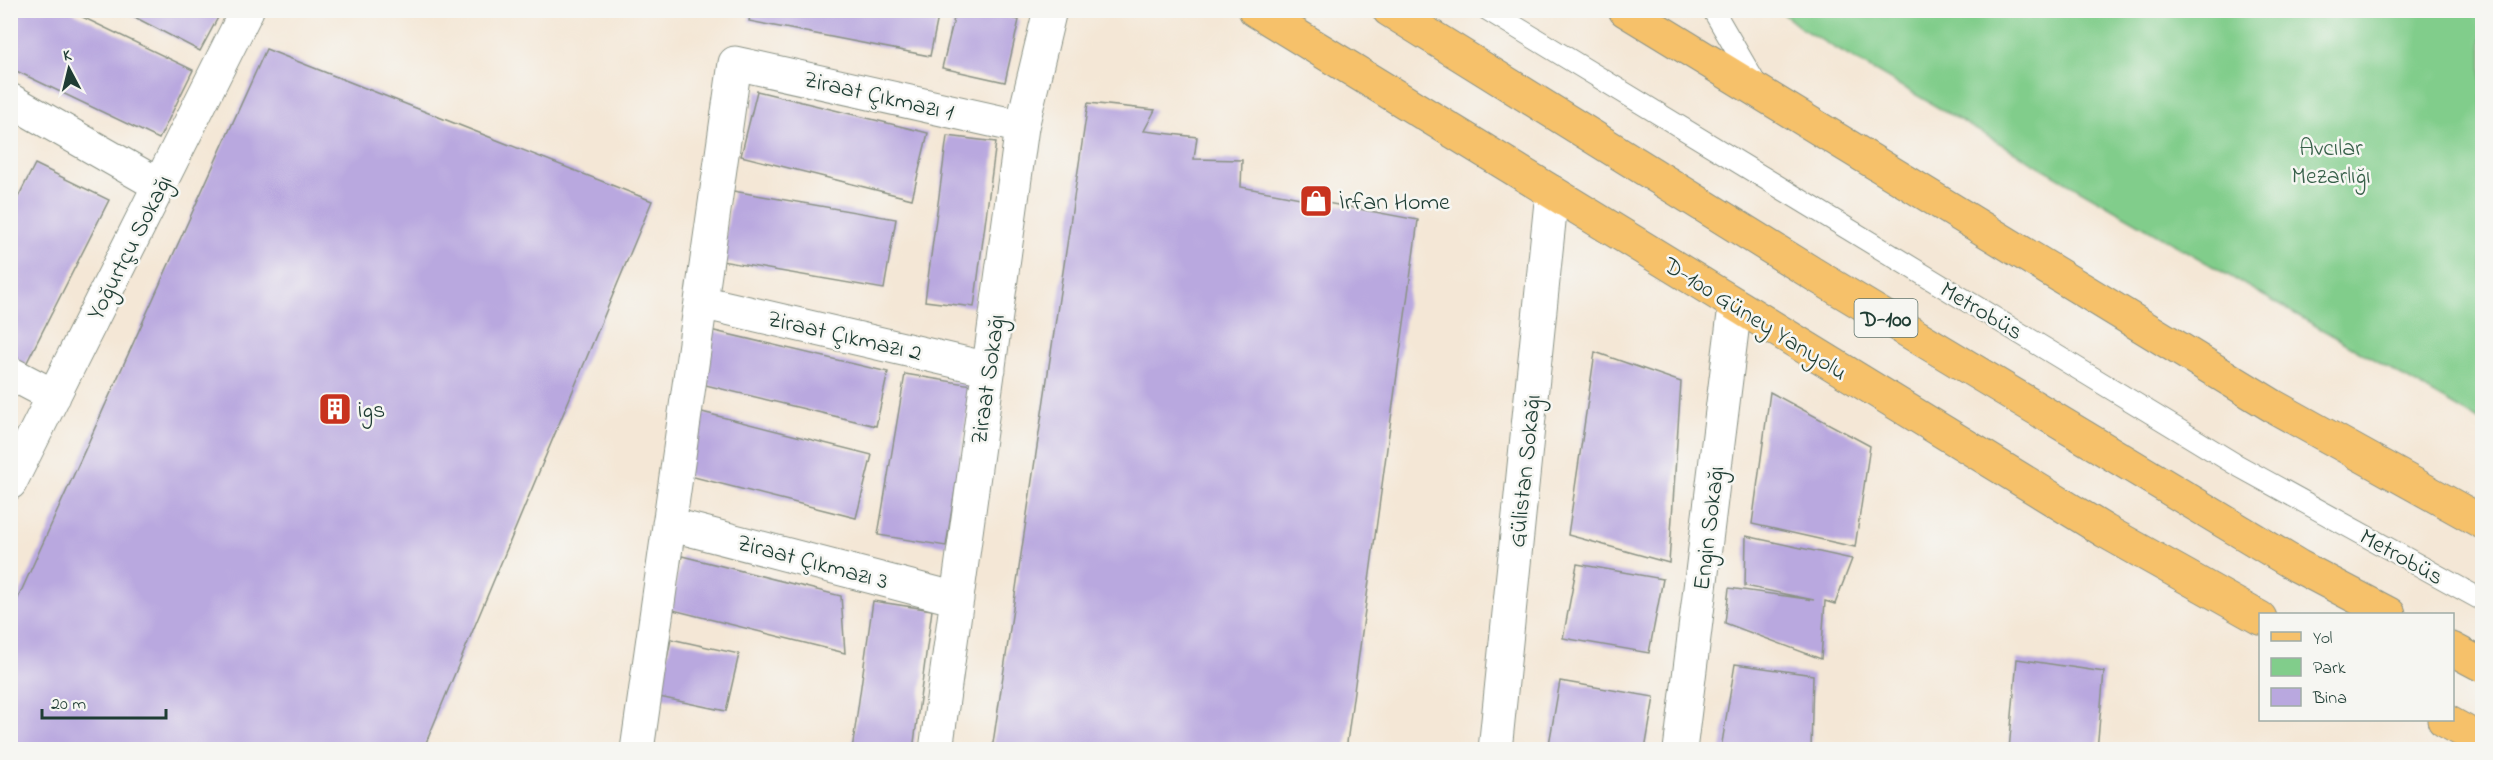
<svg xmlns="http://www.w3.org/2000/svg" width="2493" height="760" viewBox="0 0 2493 760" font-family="'Indie Flower',sans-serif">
	<rect width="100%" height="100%" fill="#f6f6f2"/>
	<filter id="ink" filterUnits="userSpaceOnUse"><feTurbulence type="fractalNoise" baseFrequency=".0167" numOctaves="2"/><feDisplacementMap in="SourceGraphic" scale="12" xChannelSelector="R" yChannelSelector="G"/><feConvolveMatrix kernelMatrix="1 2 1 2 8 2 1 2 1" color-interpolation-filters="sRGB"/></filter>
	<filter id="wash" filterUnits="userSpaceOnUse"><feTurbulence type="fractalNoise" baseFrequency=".008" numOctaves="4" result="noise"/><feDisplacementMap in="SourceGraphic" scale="24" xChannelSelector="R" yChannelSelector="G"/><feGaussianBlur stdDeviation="1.35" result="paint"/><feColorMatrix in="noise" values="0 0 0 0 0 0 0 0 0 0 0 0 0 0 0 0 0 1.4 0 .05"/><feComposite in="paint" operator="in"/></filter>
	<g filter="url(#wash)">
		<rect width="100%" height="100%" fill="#f4e7d6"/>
		<path fill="#81cd8b" stroke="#508560" stroke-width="1.5" d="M1780,11H2482V422L1802,29Z"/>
		<g id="blocks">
			<path fill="#b9a8df" d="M10,10H68L193,70L159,139L10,68Z
				M121,10H222L200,51Z
				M751,10H933L939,12L930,56L749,21Z
				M956,10H980L1019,20L1005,82L942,68Z
				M266,49L652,201L423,750H10V616Z
				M757,91L928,133L912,199L741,156Z
				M1088,103L1155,110L1144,131L1197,137L1194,159L1242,160L1241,187L1418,220L1346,750H992Z
				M947,136L996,142L974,307L925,301Z
				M35,164L109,200L25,366L10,359V213Z
				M733,191L896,219L884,289L721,261Z
				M706,329L888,372L876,426L693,382Z
				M1595,352L1681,382L1669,563L1568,535Z
				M905,374L972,385L946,546L878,535Z
				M1770,392L1870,446L1855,547L1752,524Z
				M694,410L872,455L856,518L678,473Z
				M1746,536L1852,559L1835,604L1825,601L1821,659L1725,623L1729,588L1814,600L1745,586Z
				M682,556L841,596L845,653L669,609Z
				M1577,564L1663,579L1649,653L1563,638Z
				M873,601L932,610L913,750H852Z
				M671,639L739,654L726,711L659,697Z
				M2017,659L2104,672L2097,750H2009Z
				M1735,664L1813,675L1811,750L1721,749Z
				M1560,681L1654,697L1645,750H1548Z"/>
		</g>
	</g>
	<g filter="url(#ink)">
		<use href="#blocks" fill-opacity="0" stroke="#8a9285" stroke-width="1.5"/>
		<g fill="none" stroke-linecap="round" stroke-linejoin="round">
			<g stroke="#8a9285" stroke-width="23">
				<path id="service" d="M1488,10L2235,464L2482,600
					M1713,10L1756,84"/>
			</g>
			<g stroke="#8a9285" stroke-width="35">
				<path id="minor" d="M10,100L159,185
					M701,302L989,369
					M10,373L54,396
					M10,483L247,10
					M669,524L957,599
					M637,750L735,63L1022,127
					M936,750L1022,127L1050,10
					M1495,750L1552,192
					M1680,750L1735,306"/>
			</g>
			<g stroke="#8a9285" stroke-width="35">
				<path id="primary" d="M1255,10L2105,531L2260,618
					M2444,720L2482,741"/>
			</g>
			<g stroke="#8a9285" stroke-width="35">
				<path id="trunk" d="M1389,10L1815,275L2298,566L2389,614
					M1625,10L2273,406L2482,522
					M2452,649L2482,665"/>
			</g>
			<use href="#service" stroke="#fff" stroke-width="21"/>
			<use href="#minor" stroke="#fff" stroke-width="33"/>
			<use href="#primary" stroke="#f6c16b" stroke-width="33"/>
			<use href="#trunk" stroke="#f6c16b" stroke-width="33"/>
		</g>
	</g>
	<defs>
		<g id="shop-square" transform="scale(1.725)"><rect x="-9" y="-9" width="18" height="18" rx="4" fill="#c8321e" stroke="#f6f6f2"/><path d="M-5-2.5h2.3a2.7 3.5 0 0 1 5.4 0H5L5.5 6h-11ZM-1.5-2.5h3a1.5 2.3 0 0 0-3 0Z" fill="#fff"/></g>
		<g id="building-square" transform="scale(1.725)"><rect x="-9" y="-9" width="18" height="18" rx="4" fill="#c8321e" stroke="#f6f6f2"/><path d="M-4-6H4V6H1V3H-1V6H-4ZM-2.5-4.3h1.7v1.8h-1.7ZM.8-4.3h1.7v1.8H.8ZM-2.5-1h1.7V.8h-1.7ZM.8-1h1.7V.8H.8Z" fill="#fff"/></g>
	</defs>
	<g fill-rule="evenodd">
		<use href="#shop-square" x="1316" y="201"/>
		<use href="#building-square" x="335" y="409"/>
	</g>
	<g text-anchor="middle" stroke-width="5" stroke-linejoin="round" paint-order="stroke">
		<rect fill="#f6f6f2" stroke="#60746d" stroke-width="1.5" x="1854.5" y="299" width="63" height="38" rx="4.5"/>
		<g font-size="22" font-weight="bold" fill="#1f3d34">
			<text x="1886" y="326">D-100</text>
		</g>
		<g font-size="24" fill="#1f3d34" stroke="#f6f6f2">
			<text transform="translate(879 95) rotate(13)" y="8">Ziraat Çıkmazı 1</text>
			<text transform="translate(129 247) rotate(-63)" y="8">Yoğurtçu Sokağı</text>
			<text transform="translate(1982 310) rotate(31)" y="8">Metrobüs</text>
			<text transform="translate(1756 318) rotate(32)" y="8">D-100 Güney Yanyolu</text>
			<text transform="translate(845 335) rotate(13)" y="8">Ziraat Çıkmazı 2</text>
			<text transform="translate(987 379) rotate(-82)" y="8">Ziraat Sokağı</text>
			<text transform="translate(1524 471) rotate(-84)" y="8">Gülistan Sokağı</text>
			<text transform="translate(1708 528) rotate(-83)" y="8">Engin Sokağı</text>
			<text transform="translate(2402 556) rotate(29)" y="8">Metrobüs</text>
			<text transform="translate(813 561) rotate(15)" y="8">Ziraat Çıkmazı 3</text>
		</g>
		<g font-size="24" fill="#38614a" stroke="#f6f6f2">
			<text x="2331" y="155">Avcılar<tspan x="2331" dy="28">Mezarlığı</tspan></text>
		</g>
		<g font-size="24" fill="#1f3d34" stroke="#f6f6f2" text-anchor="start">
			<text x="1339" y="209">İrfan Home</text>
			<text x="358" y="417">igs</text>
		</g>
	</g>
	<rect width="2493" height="760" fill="none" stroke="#f6f6f2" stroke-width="36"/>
	<rect x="2259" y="613" width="195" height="108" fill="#f6f6f2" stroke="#a0aca6" stroke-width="1.5"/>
	<rect x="2271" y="632" width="30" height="9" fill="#f6c16b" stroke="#a0aca6" stroke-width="1.5"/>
	<text x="2313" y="643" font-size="18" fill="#1f3d34">Yol</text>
	<rect x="2271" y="658" width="30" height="18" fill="#81cd8b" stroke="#a0aca6" stroke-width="1.5"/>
	<text x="2313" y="673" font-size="18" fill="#1f3d34">Park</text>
	<rect x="2271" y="688" width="30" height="18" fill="#b9a8df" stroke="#a0aca6" stroke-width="1.5"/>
	<text x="2313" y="703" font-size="18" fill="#1f3d34">Bina</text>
	<g transform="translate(69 69) rotate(353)" stroke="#f6f6f2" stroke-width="4.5" paint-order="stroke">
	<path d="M0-4.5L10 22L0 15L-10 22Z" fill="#1f3d34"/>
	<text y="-9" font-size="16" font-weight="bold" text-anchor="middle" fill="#1f3d34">K</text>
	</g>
	<path d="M42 709v9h124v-9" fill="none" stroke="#1f3d34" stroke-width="3"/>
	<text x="51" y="709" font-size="18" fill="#1f3d34" stroke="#f6f6f2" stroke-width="4.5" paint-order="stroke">20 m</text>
</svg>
